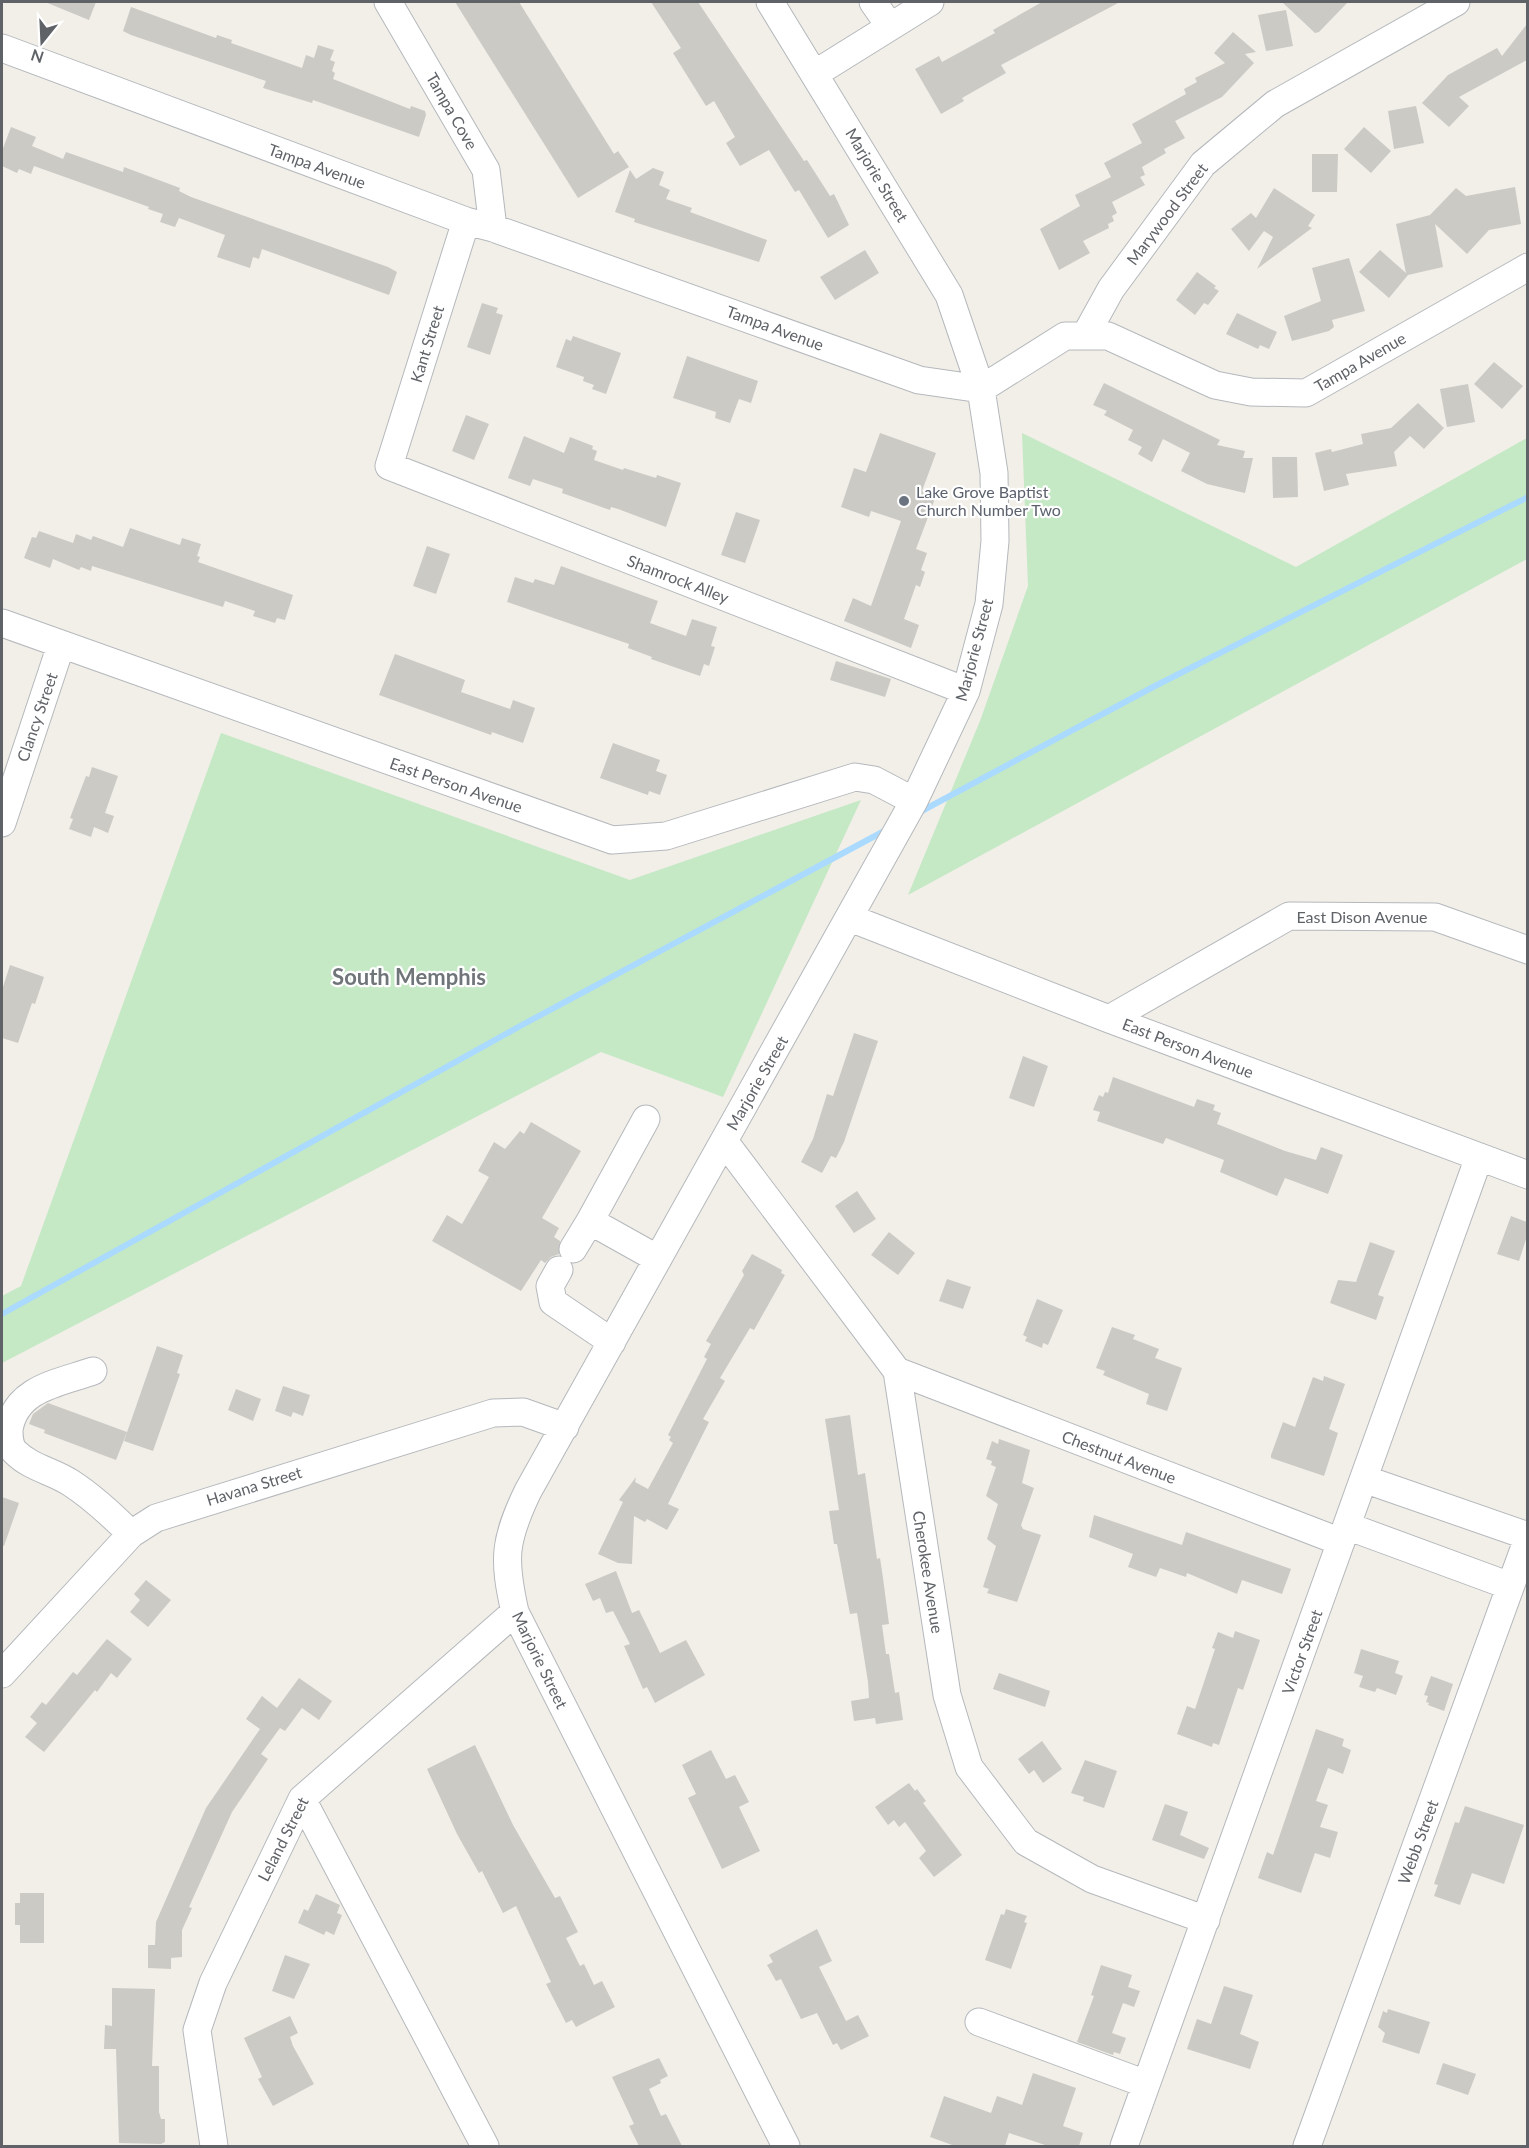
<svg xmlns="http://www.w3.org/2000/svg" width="1529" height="2148" viewBox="0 0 1529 2148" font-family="Lato,sans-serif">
	<rect width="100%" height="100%" fill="#f1efe8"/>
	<path fill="#c5e8c5" d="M1022,433L1296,567L1527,438V559L908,895L980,721L1028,586Z
		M221,733L630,880L861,800L723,1097L601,1052L2,1363V1296L21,1286Z"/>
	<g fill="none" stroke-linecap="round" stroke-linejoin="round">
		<path stroke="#aadaff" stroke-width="6" d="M918,813L1153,687L1528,497
			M2,1314L522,1025L888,829"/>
	</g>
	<path fill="#cccac5" d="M45,2H96L89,20Z
		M455,2H519L614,154L618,151L629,167L578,198Z
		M651,2H698L804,161L807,160L830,196L834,194L849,225L828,238L799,190L795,192L769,150L740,166L726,143L735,137L714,101L706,106L673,53L681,48Z
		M1042,2H1120L1001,65L1006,73L962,98L964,101L941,114L915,69L939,56L942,62L995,33L993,30Z
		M1282,2H1348L1319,32L1315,33Z
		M131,7L216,38L217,35L232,40L231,43L302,68L306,55L314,58L318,45L334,50L330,60L335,62L332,71L335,73L333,79L410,109L411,106L425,111L426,115L419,137L313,100L312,103L263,88L266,81L131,35L123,31Z
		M1286,10L1293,46L1266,51L1258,15Z
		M1527,24V60L1459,97L1469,106L1449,127L1422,103L1448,75L1497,48L1502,56Z
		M1233,32L1256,52L1245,54L1254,63L1222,97L1175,121L1185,138L1164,149L1166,153L1142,167L1145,175L1140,177L1145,185L1112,202L1117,213L1112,216L1114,221L1108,224L1109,228L1083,241L1090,253L1059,270L1040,229L1080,206L1075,195L1111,177L1104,163L1142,143L1132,124L1186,94L1184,89L1197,82L1195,78L1225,63L1214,53Z
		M1416,106L1424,143L1394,149L1388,111Z
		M11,127L36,137L32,146L63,159L66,152L123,172L124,167L180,188L179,191L191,197L388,267L397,272L389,295L262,249L259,259L253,257L250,268L217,257L225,235L179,218L175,227L160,222L163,214L148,209L149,207L34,166L31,174L19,169L17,173L2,166V151Z
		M1364,127L1391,151L1371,173L1344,149Z
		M1312,154H1338L1337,192H1312Z
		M653,168L664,172L659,185L670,190L666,199L692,208L690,212L767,240L759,262L634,222L635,219L615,212L630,170L636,179Z
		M1515,187L1521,224L1489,230L1467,254L1435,224L1443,267L1408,275L1389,298L1359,272L1380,250L1406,273L1396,224L1430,215L1456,188L1466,196Z
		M1274,188L1315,215L1308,226L1312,228L1257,269L1273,237L1264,231L1249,251L1231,229L1251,213L1256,218Z
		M865,250L879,273L835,300L820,277Z
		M1349,258L1365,311L1332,320L1334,327L1329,331L1292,341L1284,316L1321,301L1312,268Z
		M1197,272L1216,286L1214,288L1219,291L1208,305L1204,303L1195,315L1176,300Z
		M482,303L498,308L496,313L503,315L490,355L467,347Z
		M1237,313L1277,332L1269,349L1260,345L1258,349L1226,334Z
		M573,336L621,353L606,394L592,389L594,385L583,381L584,377L556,367L566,339L571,341Z
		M687,356L758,381L751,403L739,399L730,423L715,418L716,412L673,398Z
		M1494,362L1523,386L1502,409L1474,384Z
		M1104,383L1220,440L1217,445L1245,451L1243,458H1253L1245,493L1207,484L1181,471L1190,453L1163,439L1152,462L1138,454L1142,447L1128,440L1133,430L1104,415L1107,411L1093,405Z
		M1468,384L1475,422L1447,427L1440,389Z
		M1418,403L1444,428L1424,449L1410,436L1394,452L1397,466L1346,474L1349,485L1324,491L1315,453L1331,449L1332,452L1363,444L1361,434L1391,428Z
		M466,415L489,424L474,460L452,451Z
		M880,433L936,453L922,491L936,496L916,549L927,553L921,570L925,572L920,587L916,585L904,619L919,625L911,648L844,621L853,598L871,606L901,521L871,511L869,517L841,507L854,468L866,472Z
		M524,436L564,453L570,437L593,446L592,449L597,451L594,460L623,470L624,468L656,478L657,475L681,483L666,527L618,509L611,507L610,510L562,493L563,489L533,479L530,486L508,478Z
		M1272,457H1297L1298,497L1273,498Z
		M736,512L760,520L745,563L721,555Z
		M130,528L180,545L182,538L201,544L197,556L200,557L198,562L293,595L285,620L277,618L275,623L253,616L255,611L225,601L223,607L92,566L91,571L81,567L79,570L53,559L50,568L24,558L32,537L36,538L39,531L73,543L76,534L91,540L93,536L123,547Z
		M427,546L450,554L436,594L413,586Z
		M561,566L658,601L650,623L686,636L692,619L717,627L711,646L715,647L709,666L704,664L700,676L651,659L652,657L628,648L629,644L507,602L515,577L533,583L535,579L554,585Z
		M395,654L465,680L461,692L510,709L513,700L535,708L523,743L492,732L491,735L379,695Z
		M836,661L891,679L885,697L830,680Z
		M613,743L660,760L656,771L667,775L660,795L649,791L648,795L600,778Z
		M92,767L118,776L105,813L114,816L108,833L94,827L91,837L69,829L73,819L70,818L86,776L89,777Z
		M10,965L44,977L35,1004L32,1003L18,1043L2,1038V990Z
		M854,1033L878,1041L844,1142L836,1158L831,1156L822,1173L801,1162L813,1139L827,1094L833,1096Z
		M1023,1056L1048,1066L1034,1107L1009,1098Z
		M1113,1077L1194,1107L1197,1099L1215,1105L1213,1110L1221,1113L1217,1124L1285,1151L1316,1160L1321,1147L1343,1155L1328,1194L1285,1178L1277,1196L1220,1172L1224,1160L1166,1138L1163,1144L1097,1121L1100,1112L1093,1110L1099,1095L1103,1097L1105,1092L1108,1093Z
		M531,1122L581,1151L542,1218L559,1228L554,1237L560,1241L559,1254L551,1257L545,1263L541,1260L521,1291L432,1241L447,1215L462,1224L489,1177L478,1171L494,1142L505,1149L520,1131L524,1134Z
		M857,1191L876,1219L854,1233L835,1206Z
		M1511,1216L1527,1222V1236L1519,1261L1497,1254Z
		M889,1232L915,1253L898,1275L871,1255Z
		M1370,1242L1395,1251L1378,1295L1384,1297L1376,1320L1330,1303L1338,1280L1356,1282Z
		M752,1254L782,1270L781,1273L785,1275L754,1330L750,1328L720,1378L725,1381L703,1419L709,1422L668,1504L679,1509L667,1530L647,1519L645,1522L634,1516L632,1564L618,1563L598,1554L623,1502L619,1500L636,1477L635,1482L648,1489L673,1443L669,1440L671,1437L668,1435L707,1359L704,1357L711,1344L706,1341L744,1275L742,1271Z
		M947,1279L971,1287L963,1309L939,1301Z
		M1037,1299L1063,1310L1048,1345L1043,1343L1042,1348L1025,1341L1027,1337L1023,1335Z
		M1112,1327L1135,1335L1133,1339L1159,1349L1155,1358L1182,1368L1167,1411L1146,1404L1149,1394L1103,1375L1105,1371L1096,1368Z
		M157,1346L183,1355L177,1373L180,1374L153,1451L124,1441Z
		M1324,1376L1345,1384L1329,1429L1338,1433L1324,1476L1271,1458V1455L1283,1422L1295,1427L1313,1377L1323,1381Z
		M283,1386L310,1395L303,1416L293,1412L291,1417L275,1411Z
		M236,1389L261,1399L253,1421L228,1410Z
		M48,1403L127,1432L116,1460L44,1433L45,1430L29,1424L33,1414Z
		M850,1415L858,1475L865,1473L877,1559L880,1558L883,1578L889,1624L882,1625L886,1654H889L895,1693L899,1692L903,1720L876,1724L875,1718L854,1721L851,1701L869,1698L868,1682L857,1613L850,1614L837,1544H834L829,1511L839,1510L825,1419Z
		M999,1439L1030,1450L1022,1483L1034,1488L1021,1525L1023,1529L1041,1535L1017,1602L987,1593L989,1589L983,1587L996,1546L987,1539L998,1504L986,1496L996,1467L991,1465L992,1461L986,1459L992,1441L998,1444Z
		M2,1497L19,1503L4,1546L2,1545Z
		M1094,1515L1182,1545L1186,1532L1291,1569L1282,1594L1242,1580L1237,1594L1187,1573L1186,1577L1160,1568L1156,1577L1128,1567L1133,1554L1089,1537Z
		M616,1571L632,1613L639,1610L660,1653L686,1640L705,1675L655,1703L647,1687L643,1689L624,1646L630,1644L613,1611L606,1613L600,1598L593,1601L585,1584Z
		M146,1580L171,1600L148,1627L130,1612L140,1600L134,1594Z
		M1235,1631L1260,1640L1243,1690L1238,1688L1219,1745L1213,1743L1212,1747L1177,1734L1187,1706L1195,1709L1215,1649L1212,1648L1218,1632L1233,1638Z
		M107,1639L132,1659L117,1678L111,1673L97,1692L95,1690L44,1752L25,1737L37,1723L30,1717L42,1702L46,1705L73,1672L77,1675Z
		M1361,1649L1399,1661L1395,1673L1403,1676L1396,1695L1377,1688L1375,1692L1359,1687L1363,1676L1354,1673Z
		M999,1673L1050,1691L1045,1707L993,1689Z
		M1431,1676L1453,1684L1444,1711L1428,1705L1429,1703L1426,1702L1428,1696L1424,1695Z
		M299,1678L332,1701L319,1720L302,1708L285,1731L280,1728L261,1754L268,1759L232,1812L189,1907L192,1908L182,1930V1957L171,1958V1969L148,1968V1945H155L156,1922L206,1808L260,1729L246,1719L262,1696L277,1708Z
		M1316,1729L1344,1739L1342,1746L1351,1750L1343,1774L1328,1768L1316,1801L1328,1805L1320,1827L1338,1832L1330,1858L1315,1853L1301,1893L1258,1878L1267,1852L1273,1855Z
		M1042,1741L1062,1769L1043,1783L1034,1770L1029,1774L1018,1759Z
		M475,1745L513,1825L555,1898L560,1896L578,1932L566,1938L580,1966L584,1964L594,1985L602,1981L615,2007L576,2027L572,2020L566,2023L546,1984L551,1982L516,1906L503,1913L482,1871L479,1873L457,1834L427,1769Z
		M711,1750L726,1779L735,1775L749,1802L739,1807L760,1851L722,1869L688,1798L696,1794L682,1765Z
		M1085,1760L1117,1771L1104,1808L1083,1801L1084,1797L1071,1793Z
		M909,1783L915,1791L917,1789L926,1801L923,1803L962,1855L934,1877L919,1858L926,1851L905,1822L899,1827L894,1820L888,1825L875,1807Z
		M1165,1804L1188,1812L1180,1835L1209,1848L1204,1859L1152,1840Z
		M1465,1806L1524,1825L1504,1884L1472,1873L1460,1905L1434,1896L1438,1885L1434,1884L1455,1822L1459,1823Z
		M20,1893H44V1943H20V1925H15V1903H20Z
		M316,1894L340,1905L337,1913L342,1915L334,1935L326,1931L324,1935L298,1923L304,1909L308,1911Z
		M1006,1909L1027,1916L1024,1922L1027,1923L1011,1969L985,1960L1001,1914L1004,1915Z
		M817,1929L832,1961L819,1967L846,2021L858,2015L869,2036L841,2050L837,2043L833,2045L817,2013L801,2019L781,1979L776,1981L767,1965L773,1962L769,1955Z
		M285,1955L310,1964L294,1999L272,1991Z
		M1101,1965L1132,1975L1128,1987L1140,1991L1134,2007L1123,2003L1112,2033L1126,2038L1120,2054L1114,2052L1113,2055L1077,2042L1094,1996L1091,1995Z
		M1224,1986L1253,1995L1240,2034L1259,2042L1250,2069L1187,2049L1197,2019L1211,2024Z
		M112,1988L155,1989L152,2066H159V2112L161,2119H165V2142L161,2144L119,2143L116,2049H104L105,2025L112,2026Z
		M1388,2009L1430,2022L1419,2054L1382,2042L1385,2033L1378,2027L1383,2011L1387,2013Z
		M290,2016L298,2033L290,2037L293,2046L314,2084L273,2106L258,2079L262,2077L244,2038Z
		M659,2058L668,2076L660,2080L661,2083L649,2089L661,2116L666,2114L682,2146H639L629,2126L634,2124L612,2077Z
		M1443,2063L1476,2074L1468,2095L1436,2084Z
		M1033,2073L1076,2088L1063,2126L1083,2133L1079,2146H1048L1009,2133L1005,2146H955L930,2137L944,2096L991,2113L997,2096L1022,2105Z"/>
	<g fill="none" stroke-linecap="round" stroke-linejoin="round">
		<g stroke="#b5b8bc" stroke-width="29">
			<path id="minor" d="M388,2L486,170L493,228
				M770,2L949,295L981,389L994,473L995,541L989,604L966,691L914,801L528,1491C504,1541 503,1559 515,1612L786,2146
				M873,2L889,25
				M2,48L466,221L493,228L919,380L981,389L1065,336H1108L1215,385L1251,392L1306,393L1528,267
				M816,73L930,2
				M466,221L389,466L966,691
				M1085,336L1111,289L1203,164L1275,104L1456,2
				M2,623L612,840L666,836L855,777L874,780L914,801
				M2,823L61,645
				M850,918L1109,1019L1528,1175
				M1109,1019L1289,916L1435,917L1528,950
				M646,1119L590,1221L658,1259
				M724,1141L897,1371L947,1695L969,1767L1026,1842L1092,1879L1206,1920
				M573,1249L590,1221
				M559,1270L550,1286L553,1302L612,1342
				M93,1371C59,1383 15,1388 9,1430C9,1437 10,1447 15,1452C31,1468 53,1471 71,1483C94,1498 112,1515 131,1534
				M897,1371L1341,1542
				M1364,1479L1528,1536
				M1347,1526L1510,1586
				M2,1674L131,1534L156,1518L493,1413L523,1412L565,1427
				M302,1799L485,2146
				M979,2022L1146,2084
				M214,2146L197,2030L213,1983L302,1799L515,1612
				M1124,2146L1479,1157
				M1307,2146L1528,1538"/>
		</g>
		<use href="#minor" stroke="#fff" stroke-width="27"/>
	</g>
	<circle fill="#6b7280" stroke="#fff" stroke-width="2" cx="904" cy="501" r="6"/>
	<g text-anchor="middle" stroke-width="4.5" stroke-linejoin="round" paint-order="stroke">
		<g font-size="16" fill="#5f6368" stroke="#fff">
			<text transform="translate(452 111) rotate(60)" y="6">Tampa Cove</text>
			<text transform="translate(317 166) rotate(20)" y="6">Tampa Avenue</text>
			<text transform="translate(877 175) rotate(59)" y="6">Marjorie Street</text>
			<text transform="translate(1167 214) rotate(-53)" y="6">Marywood Street</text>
			<text transform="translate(775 328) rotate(20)" y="6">Tampa Avenue</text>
			<text transform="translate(427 344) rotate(-73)" y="6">Kant Street</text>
			<text transform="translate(1360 362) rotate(-30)" y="6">Tampa Avenue</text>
			<text transform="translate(678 579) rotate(21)" y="6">Shamrock Alley</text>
			<text transform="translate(974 650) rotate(-75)" y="6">Marjorie Street</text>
			<text transform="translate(37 717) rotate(-71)" y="6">Clancy Street</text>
			<text transform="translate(456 785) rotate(19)" y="6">East Person Avenue</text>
			<text x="1362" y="923">East Dison Avenue</text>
			<text transform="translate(1188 1048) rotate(21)" y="6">East Person Avenue</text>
			<text transform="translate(757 1083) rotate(-60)" y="6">Marjorie Street</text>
			<text transform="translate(1119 1457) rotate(21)" y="6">Chestnut Avenue</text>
			<text transform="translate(254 1486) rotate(-17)" y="6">Havana Street</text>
			<text transform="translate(928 1572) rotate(81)" y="6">Cherokee Avenue</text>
			<text transform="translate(1302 1652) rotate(-70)" y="6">Victor Street</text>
			<text transform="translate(540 1660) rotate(64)" y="6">Marjorie Street</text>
			<text transform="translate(283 1839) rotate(-63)" y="6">Leland Street</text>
			<text transform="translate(1418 1842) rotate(-70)" y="6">Webb Street</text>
		</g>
		<g font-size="16" fill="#5b616d" stroke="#fff" text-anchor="start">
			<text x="916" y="498">Lake Grove Baptist<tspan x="916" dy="18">Church Number Two</tspan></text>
		</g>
		<g font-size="22" font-weight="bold" fill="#70757a" stroke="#fff">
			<text x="409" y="985">South Memphis</text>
		</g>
	</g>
	<rect width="1529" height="2148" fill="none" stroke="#5f6368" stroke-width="6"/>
	<g transform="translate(42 42) rotate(198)" stroke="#ffffff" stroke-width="4.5" paint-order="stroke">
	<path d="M0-4.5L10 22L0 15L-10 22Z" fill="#5f6368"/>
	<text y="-9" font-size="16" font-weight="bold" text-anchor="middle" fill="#5f6368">N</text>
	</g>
</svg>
